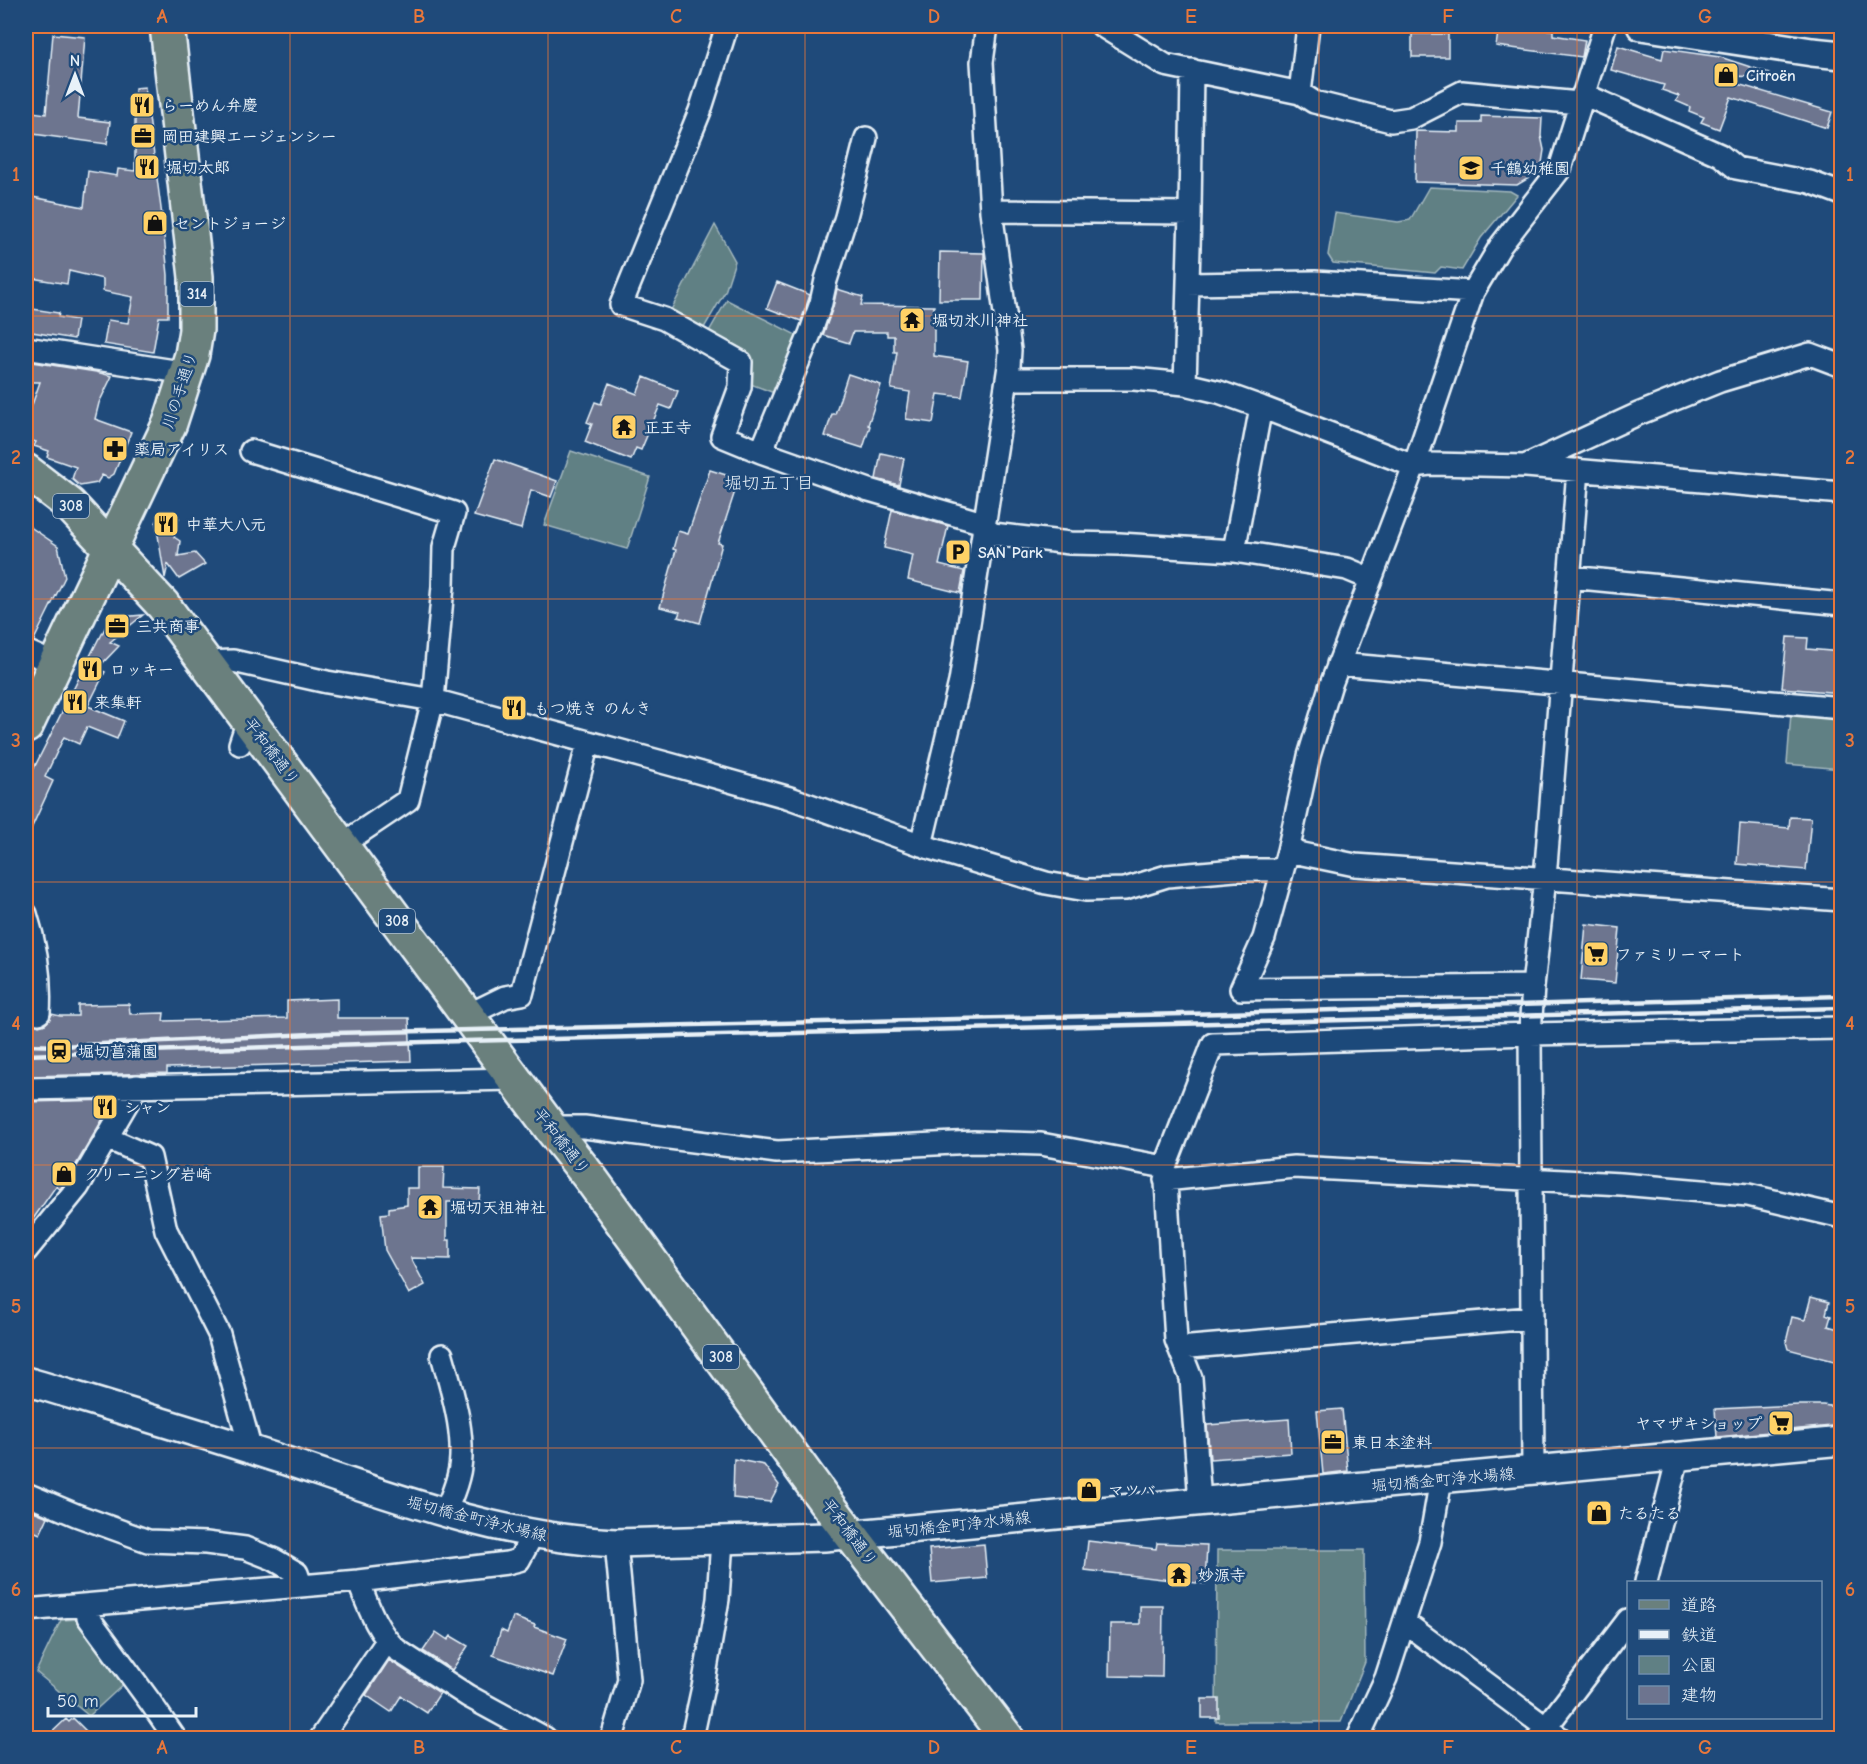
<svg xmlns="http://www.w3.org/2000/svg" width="1867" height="1764" viewBox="0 0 1867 1764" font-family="'Comic Neue','Klee One',sans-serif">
	<rect width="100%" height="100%" fill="#1f4a7a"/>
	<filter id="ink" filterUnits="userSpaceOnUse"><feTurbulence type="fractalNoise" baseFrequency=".0167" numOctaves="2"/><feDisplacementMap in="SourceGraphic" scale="12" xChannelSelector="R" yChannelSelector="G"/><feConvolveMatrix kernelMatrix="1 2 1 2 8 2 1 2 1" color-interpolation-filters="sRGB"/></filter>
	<g filter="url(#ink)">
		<path fill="#608084" stroke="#a4b8be" stroke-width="1.5" d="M1429,187L1510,191L1517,195L1481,238L1462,270L1441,267L1435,273L1333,263L1328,255L1335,213L1398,222L1410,220Z
			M715,225L735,261L725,292L701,333L669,314Z
			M727,300L800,337L777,394L748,383L752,366L750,357L707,335Z
			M571,451L650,477L627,549L544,525Z
			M1791,713L1841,718V769L1787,764Z
			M1217,1550H1364L1365,1662L1341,1722H1216Z
			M80,1619L126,1682L89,1716L36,1672L61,1620Z"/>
		<path fill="#6d748f" stroke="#e8f1f8" stroke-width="1.5" d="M1499,26L1553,30V35L1585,40L1582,57L1496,46Z
			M53,34L85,37L78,118L110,122L107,144L26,133V111L46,114Z
			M1412,34H1448V57H1412Z
			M1618,46L1662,59L1664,49L1720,57L1769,73L1768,77L1725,76L1724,80L1832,112L1827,128L1731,97L1719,129L1701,122L1704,117L1689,111L1690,107L1676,101L1679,96L1662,90L1664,85L1611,70Z
			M145,87L162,216L168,275V317H159L153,352L104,344L108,320L128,323L133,297L103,291V279L69,271L67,284L26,277V207L27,196L84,207L88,171L117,176L118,169L135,171V88Z
			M1481,116L1542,118L1541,136L1544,150L1542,163L1529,178L1517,185L1415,182L1416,131L1459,132V123H1481Z
			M940,252L984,253L983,300H939Z
			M777,282L810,295L801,321L767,308Z
			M837,289L863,297L861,305L934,306V356L968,361L962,397L938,394L933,423L906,419L910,392L891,389L897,352H894V336H887V332H853L849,343L823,335L833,307Z
			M26,308L59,313L58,317L77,320L74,339L26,331Z
			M26,361L96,372L112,376L99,403L95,419L131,432L114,474L108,478L102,475L97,483L80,486L72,479L76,467L47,457L49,451L34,446L36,442L26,439V422L40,382H26Z
			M848,374L881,385L868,425L870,426L863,448L825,436L832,414H835Z
			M644,377L678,391L671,409L660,405L641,450L636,448L631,460L585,442L592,424L587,422L595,402L601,404L609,383L637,394Z
			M881,453L904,458L899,485L876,479Z
			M495,459L557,481L551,497L531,490L521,529L474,516Z
			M710,470L739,479L718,543L722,544L700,623L678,617L680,612L660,607L676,550L673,549L678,531L688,534Z
			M892,510L948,526L939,565L964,571L960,593L908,580L913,555L884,548Z
			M162,512L179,518L174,537L180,541L178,556L195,553L205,564L179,579L168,564L165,578L156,523Z
			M26,524L58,546L65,577L34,640L26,638Z
			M143,615L110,642L119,646L97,669L105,672L88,706L124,721L117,739L87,727L79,744L64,737L45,777L53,781L26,840V784L99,638H100L110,618Z
			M1787,637L1808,638L1807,649L1842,652V693L1782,688Z
			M1790,817L1811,818L1806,870L1737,864L1740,824L1789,828Z
			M1586,924L1620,928L1615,983L1581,980Z
			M337,999V1018H409L411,1061L167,1068V1073L26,1076V1013L32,1023L39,1026L45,1024L49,1020L52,1014L60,1016H78V1005L129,1004L130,1014L164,1013L163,1021L287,1018V1001Z
			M114,1100L67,1180L60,1189L56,1186L26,1229V1102Z
			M418,1167H444L443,1188L480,1189L479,1202H447V1240H450V1259L411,1258L425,1285L409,1294L385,1250L381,1214L389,1213V1208L407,1205V1188H418Z
			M1811,1297L1829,1302L1826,1314L1831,1316L1828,1326L1842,1330V1363L1788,1349L1786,1342L1792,1317L1805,1320Z
			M1799,1405H1823L1842,1408V1425L1717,1437L1715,1409Z
			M1342,1409L1348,1471L1323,1474L1317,1411Z
			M1289,1419L1291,1453L1210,1459L1207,1425Z
			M734,1459L764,1465L779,1485L770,1502L733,1498Z
			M26,1508L48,1517L40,1534L26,1528Z
			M1088,1541L1156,1549L1157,1543L1207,1545L1205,1584L1085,1570Z
			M984,1544L987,1578L932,1583L929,1549Z
			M1140,1606H1163L1162,1677L1109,1676L1110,1624H1140Z
			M513,1617L535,1625L534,1627L567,1639L553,1676L493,1655L501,1630L507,1633Z
			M436,1632L448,1640L451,1636L468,1646L452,1670L423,1651Z
			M389,1660L440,1693L427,1713L401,1696L391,1712L366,1695Z
			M1202,1699H1219V1718H1202Z
			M73,1718L93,1738H46L66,1719L69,1722Z"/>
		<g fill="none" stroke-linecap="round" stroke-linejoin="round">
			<g stroke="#e8f1f8" stroke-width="26">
				<path id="minor" d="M727,26L700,111L621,305L664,319L741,362L740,387L722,436L761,452L869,490L976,521L993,534L1070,543L1119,544L1234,551L1347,569L1371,579
					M1102,26L1165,65L1300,93L1314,102L1391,121L1411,118L1462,92L1579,103
					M1300,93L1308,26
					M1583,94L1720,155L1736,168L1810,182L1842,194
					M991,211L1190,213
					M1188,284L1315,282L1473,292
					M26,348L187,373
					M1007,379H1134L1185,384L1219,392L1261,407L1414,466L1430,464L1526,466L1842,493
					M1185,384L1190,213L1192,70
					M251,451L454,513L444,547L443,586L433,700L408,800L341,845
					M761,452L810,334L821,303L826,280L846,217L866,138
					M1527,465L1638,414L1720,381L1810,354L1842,366
					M1234,551L1261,407
					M1570,577L1842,604
					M26,651L55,664
					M205,662L233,661L327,682L433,700L673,765L790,798L933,849L1046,883L1086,890L1125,889L1167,876L1235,870H1282
					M1338,664L1842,708
					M240,744L248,720
					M921,845L960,682L1009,366L1010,350L991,211L982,62L987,26
					M1288,851L1355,865L1842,900
					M26,914C36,945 41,980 39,1013
					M1533,986L1241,989L1264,938L1288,851L1309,756L1330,687L1414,466L1473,292L1501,245L1560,169L1605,26
					M468,1015L505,997L522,994L588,743
					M26,1089L515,1079
					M550,1127H584L777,1152L974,1142L1041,1144L1165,1167
					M107,1138L150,1157L166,1230L219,1334L251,1450
					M1165,1180L1294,1167L1621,1184L1748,1195L1842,1217
					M26,1251L78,1187L137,1086
					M1179,1348L1531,1318
					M442,1355C452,1391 468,1440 458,1477C455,1489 450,1501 445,1512
					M1533,1470L1530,1034L1533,986L1545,878L1578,470
					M26,1494L76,1515L148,1541L206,1543L245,1548L273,1559L297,1573L301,1585
					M1200,1502L1191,1378L1176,1340L1165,1167L1213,1044L1530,1034L1842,1028
					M358,1581C368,1605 377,1633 397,1650L468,1696L545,1738
					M1646,1582L1678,1457
					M85,1605L88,1617L151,1703L175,1738
					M26,1610L358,1581L507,1563L519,1560L533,1534
					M1404,1622L1560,1738
					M321,1738L387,1641
					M612,1738L629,1680L616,1543
					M692,1738L703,1687L718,1599L722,1540
					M1358,1738L1386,1678L1430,1542L1441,1479
					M1538,1738L1628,1620"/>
			</g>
			<g stroke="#e8f1f8" stroke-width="32">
				<path id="tertiary" d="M1641,26L1812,52L1842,55
					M26,1381C112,1407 200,1433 286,1461C393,1497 502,1538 616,1543L824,1537L1842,1441"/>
			</g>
			<g stroke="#e8f1f8" stroke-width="38">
				<path id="primary" d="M26,471L69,504L163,605L550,1127L591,1179L825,1501L1007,1738
					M26,726L170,423L192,355L196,330V277L167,26"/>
			</g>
			<use href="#minor" stroke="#1f4a7a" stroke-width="21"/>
			<use href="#tertiary" stroke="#1f4a7a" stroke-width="27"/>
			<use href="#primary" stroke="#6a807d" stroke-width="33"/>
			<path stroke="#e8f1f8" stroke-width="4.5" d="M26,1045L60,1046L333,1033L1227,1013L1842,996
				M26,1055L424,1042L1842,1008"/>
		</g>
	</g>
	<path fill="none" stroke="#e8773b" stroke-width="1.5" stroke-opacity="0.55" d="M290,26V1738M548,26V1738M805,26V1738M1062,26V1738M1319,26V1738M1577,26V1738M26,316H1842M26,599H1842M26,882H1842M26,1165H1842M26,1448H1842"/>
	<defs>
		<g id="shop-square" transform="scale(1.35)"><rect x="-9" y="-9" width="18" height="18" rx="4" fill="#ffd166" stroke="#1f4a7a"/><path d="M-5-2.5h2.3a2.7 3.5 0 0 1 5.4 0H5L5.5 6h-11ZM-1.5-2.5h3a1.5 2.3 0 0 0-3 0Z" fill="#111"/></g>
		<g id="restaurant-square" transform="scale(1.35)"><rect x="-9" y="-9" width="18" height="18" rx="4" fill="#ffd166" stroke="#1f4a7a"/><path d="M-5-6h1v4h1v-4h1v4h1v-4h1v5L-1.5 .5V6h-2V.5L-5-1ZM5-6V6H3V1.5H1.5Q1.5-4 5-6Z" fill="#111"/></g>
		<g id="office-square" transform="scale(1.35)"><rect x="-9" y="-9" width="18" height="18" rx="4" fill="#ffd166" stroke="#1f4a7a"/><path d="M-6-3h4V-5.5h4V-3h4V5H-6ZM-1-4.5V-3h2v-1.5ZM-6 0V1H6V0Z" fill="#111"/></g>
		<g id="school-square" transform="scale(1.35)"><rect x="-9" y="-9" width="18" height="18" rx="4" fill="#ffd166" stroke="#1f4a7a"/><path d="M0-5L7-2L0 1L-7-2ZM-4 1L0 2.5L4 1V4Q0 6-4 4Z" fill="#111"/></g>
		<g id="temple-square" transform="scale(1.35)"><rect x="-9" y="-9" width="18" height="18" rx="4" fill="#ffd166" stroke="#1f4a7a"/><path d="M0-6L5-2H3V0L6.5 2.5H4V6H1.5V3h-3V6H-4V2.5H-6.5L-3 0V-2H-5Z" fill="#111"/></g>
		<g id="pharmacy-square" transform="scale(1.35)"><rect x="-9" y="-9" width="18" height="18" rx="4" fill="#ffd166" stroke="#1f4a7a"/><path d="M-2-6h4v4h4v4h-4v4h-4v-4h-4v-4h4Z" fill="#111"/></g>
		<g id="parking-square" transform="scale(1.35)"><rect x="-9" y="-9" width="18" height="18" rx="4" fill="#ffd166" stroke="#1f4a7a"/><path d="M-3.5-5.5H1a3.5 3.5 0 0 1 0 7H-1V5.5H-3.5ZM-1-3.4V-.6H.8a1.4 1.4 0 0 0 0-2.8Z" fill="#111"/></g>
		<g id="supermarket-square" transform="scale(1.35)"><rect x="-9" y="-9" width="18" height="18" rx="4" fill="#ffd166" stroke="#1f4a7a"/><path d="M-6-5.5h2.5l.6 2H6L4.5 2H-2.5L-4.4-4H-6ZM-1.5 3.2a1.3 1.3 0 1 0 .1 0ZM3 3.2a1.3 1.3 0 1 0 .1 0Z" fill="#111"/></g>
		<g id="station-square" transform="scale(1.35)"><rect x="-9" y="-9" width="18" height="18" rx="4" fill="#ffd166" stroke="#1f4a7a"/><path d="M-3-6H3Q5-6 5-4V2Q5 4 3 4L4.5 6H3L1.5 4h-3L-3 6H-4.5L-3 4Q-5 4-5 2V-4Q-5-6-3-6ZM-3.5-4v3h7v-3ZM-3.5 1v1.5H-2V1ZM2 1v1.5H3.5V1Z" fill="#111"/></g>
	</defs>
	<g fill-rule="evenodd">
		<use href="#shop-square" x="1726" y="75"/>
		<use href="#restaurant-square" x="142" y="105"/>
		<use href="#office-square" x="143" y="136"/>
		<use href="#restaurant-square" x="147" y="167"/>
		<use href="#school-square" x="1471" y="168"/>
		<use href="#shop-square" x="155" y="223"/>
		<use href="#temple-square" x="912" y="320"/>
		<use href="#temple-square" x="624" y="427"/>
		<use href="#pharmacy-square" x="115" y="449"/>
		<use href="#restaurant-square" x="166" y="524"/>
		<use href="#parking-square" x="958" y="552"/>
		<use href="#office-square" x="117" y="626"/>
		<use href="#restaurant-square" x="90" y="669"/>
		<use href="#restaurant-square" x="75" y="702"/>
		<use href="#restaurant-square" x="514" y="708"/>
		<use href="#supermarket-square" x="1596" y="954"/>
		<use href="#station-square" x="59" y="1051"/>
		<use href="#restaurant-square" x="105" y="1107"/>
		<use href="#shop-square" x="64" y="1174"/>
		<use href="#temple-square" x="430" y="1207"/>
		<use href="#supermarket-square" x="1781" y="1423"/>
		<use href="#office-square" x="1333" y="1442"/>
		<use href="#shop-square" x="1089" y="1490"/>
		<use href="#shop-square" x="1599" y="1513"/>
		<use href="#temple-square" x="1179" y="1575"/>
	</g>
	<g text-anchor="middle" stroke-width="5" stroke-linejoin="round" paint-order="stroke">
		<g fill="#1f4a7a" stroke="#acbfd2" stroke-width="1.5">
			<rect x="180.5" y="282" width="33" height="24" rx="4.5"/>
			<rect x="53" y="494" width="36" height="24" rx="4.5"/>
			<rect x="379" y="909" width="36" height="24" rx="4.5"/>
			<rect x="703" y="1345" width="36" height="24" rx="4.5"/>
		</g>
		<g font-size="15" font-weight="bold" fill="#e8f1f8">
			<text x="197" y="299">314</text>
			<text x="71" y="511">308</text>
			<text x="397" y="926">308</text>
			<text x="721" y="1362">308</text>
		</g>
		<g font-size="16" font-weight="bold" fill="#e8f1f8" stroke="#1f4a7a" text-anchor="start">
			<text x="1746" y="81">Citroën</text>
			<text x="162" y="111">らーめん弁慶</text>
			<text x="162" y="142">岡田建興エージェンシー</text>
			<text x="166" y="173">堀切太郎</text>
			<text x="1490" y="174">千鶴幼稚園</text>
			<text x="174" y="229">セントジョージ</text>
			<text x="932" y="326">堀切氷川神社</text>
			<text x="644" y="433">正王寺</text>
			<text x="134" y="455">薬局アイリス</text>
			<text x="186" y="530">中華大八元</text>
			<text x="978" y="558">SAN Park</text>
			<text x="136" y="632">三共商事</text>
			<text x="110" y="675">ロッキー</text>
			<text x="94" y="708">来集軒</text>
			<text x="534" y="714">もつ焼き のんき</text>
			<text x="1616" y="960">ファミリーマート</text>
			<text x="78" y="1057">堀切菖蒲園</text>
			<text x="124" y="1113">シャン</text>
			<text x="84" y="1180">クリーニング岩崎</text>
			<text x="450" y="1213">堀切天祖神社</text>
			<text x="1762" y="1429" text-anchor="end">ヤマザキショップ</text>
			<text x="1352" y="1448">東日本塗料</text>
			<text x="1108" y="1496">マツバ</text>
			<text x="1618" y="1519">たるたる</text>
			<text x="1198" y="1581">妙源寺</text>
		</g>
		<g font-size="16" fill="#e8f1f8" stroke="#1f4a7a">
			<text transform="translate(179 390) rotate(-72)" y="6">川の手通り</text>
			<text transform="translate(272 751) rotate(53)" y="6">平和橋通り</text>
			<text transform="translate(562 1141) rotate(52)" y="6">平和橋通り</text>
			<text transform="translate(1443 1479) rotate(-5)" y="6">堀切橋金町浄水場線</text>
			<text transform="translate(477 1518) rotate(14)" y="6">堀切橋金町浄水場線</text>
			<text transform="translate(959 1524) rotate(-6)" y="6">堀切橋金町浄水場線</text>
			<text transform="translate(850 1532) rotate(53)" y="6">平和橋通り</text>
		</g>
		<g font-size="18" fill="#e8f1f8" stroke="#1f4a7a">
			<text x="769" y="489">堀切五丁目</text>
		</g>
	</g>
	<rect width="1867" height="1764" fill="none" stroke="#1f4a7a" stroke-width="66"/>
	<rect x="1627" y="1581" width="195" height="138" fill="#1f4a7a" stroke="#6f8dac" stroke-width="1.5"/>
	<rect x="1639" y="1600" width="30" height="9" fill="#6a807d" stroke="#6f8dac" stroke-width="1.5"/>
	<text x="1681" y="1611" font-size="18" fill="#e8f1f8">道路</text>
	<rect x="1639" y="1630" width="30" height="9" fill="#e8f1f8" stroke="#6f8dac" stroke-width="1.5"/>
	<text x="1681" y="1641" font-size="18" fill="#e8f1f8">鉄道</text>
	<rect x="1639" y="1656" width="30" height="18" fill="#608084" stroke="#6f8dac" stroke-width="1.5"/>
	<text x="1681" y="1671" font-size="18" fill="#e8f1f8">公園</text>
	<rect x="1639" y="1686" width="30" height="18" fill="#6d748f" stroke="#6f8dac" stroke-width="1.5"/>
	<text x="1681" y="1701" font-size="18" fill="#e8f1f8">建物</text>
	<g transform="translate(75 75)" stroke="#1f4a7a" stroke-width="4.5" paint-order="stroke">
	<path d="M0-4.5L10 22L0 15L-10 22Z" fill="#e8f1f8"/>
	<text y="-9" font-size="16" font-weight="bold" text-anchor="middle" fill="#e8f1f8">N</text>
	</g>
	<path d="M48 1707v9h148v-9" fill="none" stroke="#e8f1f8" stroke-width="3"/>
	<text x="57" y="1707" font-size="18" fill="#e8f1f8" stroke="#1f4a7a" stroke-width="4.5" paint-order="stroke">50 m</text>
	<rect x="33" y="33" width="1801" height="1698" fill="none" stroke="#e8773b" stroke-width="2"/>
	<g font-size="20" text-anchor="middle" font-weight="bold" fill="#e8773b">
		<text x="162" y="23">A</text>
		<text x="419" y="23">B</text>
		<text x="676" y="23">C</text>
		<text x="934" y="23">D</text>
		<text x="1191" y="23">E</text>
		<text x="1448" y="23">F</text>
		<text x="1705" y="23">G</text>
		<text x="16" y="181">1</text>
		<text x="1850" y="181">1</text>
		<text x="16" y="464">2</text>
		<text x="1850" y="464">2</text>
		<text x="16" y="747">3</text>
		<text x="1850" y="747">3</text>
		<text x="16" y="1030">4</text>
		<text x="1850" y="1030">4</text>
		<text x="16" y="1313">5</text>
		<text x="1850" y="1313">5</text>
		<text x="16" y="1596">6</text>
		<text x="1850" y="1596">6</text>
		<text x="162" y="1754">A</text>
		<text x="419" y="1754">B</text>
		<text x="676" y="1754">C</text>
		<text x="934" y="1754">D</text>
		<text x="1191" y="1754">E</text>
		<text x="1448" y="1754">F</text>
		<text x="1705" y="1754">G</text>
	</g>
</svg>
